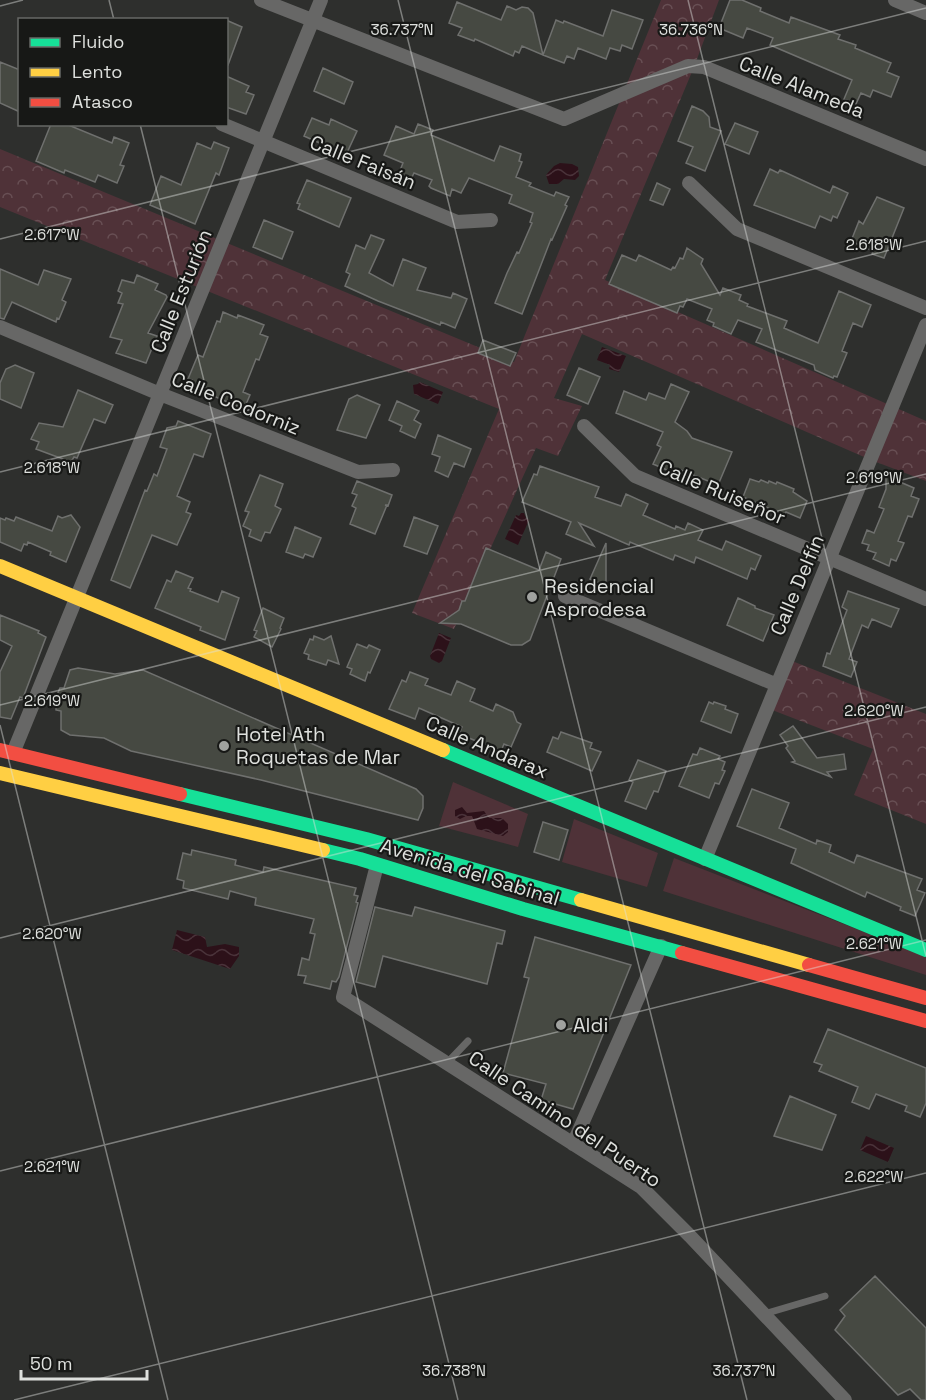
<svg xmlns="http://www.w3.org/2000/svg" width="926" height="1400" viewBox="0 0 926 1400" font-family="'Space Grotesk',sans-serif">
	<defs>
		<pattern id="forest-crowns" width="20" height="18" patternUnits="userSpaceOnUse" patternTransform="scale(1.5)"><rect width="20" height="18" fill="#4f3238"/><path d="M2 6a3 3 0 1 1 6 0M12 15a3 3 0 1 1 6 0" fill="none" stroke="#684f54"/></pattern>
		<pattern id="water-waves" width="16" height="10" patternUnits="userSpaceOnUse" patternTransform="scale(1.5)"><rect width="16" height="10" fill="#2c1119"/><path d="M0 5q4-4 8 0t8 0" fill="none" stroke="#4a333a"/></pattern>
	</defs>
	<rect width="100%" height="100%" fill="#2e2f2d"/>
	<path fill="#4f3238" d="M453,782L528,814L518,847L439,826Z
		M574,819L658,853L647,887L562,862Z
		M674,858L926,956V975L663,891Z"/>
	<path fill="url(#forest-crowns)" d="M661,0H719L694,67L605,280L926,421V481L871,460L582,334L554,398L582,406L558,456L536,448L454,629L412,613L499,409L0,207V149L514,362Z
		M787,659L926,714V824L854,795L873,749L767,708Z"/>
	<path fill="url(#water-waves)" d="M560,163L572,164L578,167L579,176L575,180L564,179L558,184H549L546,175L554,166Z
		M602,347L626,356L619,372L609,369L610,365L597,360Z
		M420,382L443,392L438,404L414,394L413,385L418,384Z
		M521,513H524L526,518L529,520L518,545L505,539L516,515L519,516Z
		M439,633L451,638L442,661L439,663L431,659L430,656Z
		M462,807L467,813L484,811L489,818H502L508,824V832L503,836L477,829L472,816H466L460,819L455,816V810Z
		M177,930L205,937L207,947L225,944L239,947V956L230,969L172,950Z
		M866,1136L894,1148L888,1162L860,1150Z"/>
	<path fill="#464942" stroke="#6f706e" stroke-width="1.5" d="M730,0H742L761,8L760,11L789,23L791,17L840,35L838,39L856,45L855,48L891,63L887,72L899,77L891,97L873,90L870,97L861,93L856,104L844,99L852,80L770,45L773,38L747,28L743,38L719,28Z
		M457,2L501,20L507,6L516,10L522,7L528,8L533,13L543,55L522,46L519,53L515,51L513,56L475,39L474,41L458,35L462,28L449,23Z
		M612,10L643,20L632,49L622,45L620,51L610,48L606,59L578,48L574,59L567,56L564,63L543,55L556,20L563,23L564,21L603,36Z
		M226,20L242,27L228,65H226Z
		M0,62L20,70V112L0,103Z
		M323,68L353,82L344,104L314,91Z
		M226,76L249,86L246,92L254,95L246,114L226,107Z
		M692,106L703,111L709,117L710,127L721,131L705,171L686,163L693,147L678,141Z
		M312,118L329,125L331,119L357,131L345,157L329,151L331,148L304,136Z
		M735,123L758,132L749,154L725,144Z
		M51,124H66L112,143L114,137L129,143L120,165L124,166L117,183L98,175L95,182L65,170L64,173L36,161Z
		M418,124L433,130L431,135L494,161L500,146L521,154L519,161L522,162L516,177L531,183L529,186L554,196L556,192L569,197L565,205L567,206L552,240L551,239L522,314L495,303L507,273L517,252L519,253L532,223L530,222L533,213L509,203L512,195L469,178L461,193L452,189L450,196L431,188L429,186L432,180L414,173L411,179L399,173L403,163L384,155L396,126L414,134Z
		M214,142L229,148L219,175L216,173L195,224L150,205L161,176L181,185L197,143L211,149Z
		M770,169L778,173L780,170L830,193L833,186L848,193L837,218L833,216L831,221L820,216L815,228L754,205Z
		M307,180L351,198L339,227L298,209L300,204L297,203Z
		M657,183L670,189L663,205L650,200Z
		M877,197L904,208L884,258L872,254L873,251L851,241L859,221L863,224Z
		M264,220L293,232L282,259L253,247Z
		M371,235L384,240L369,273L393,286L403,259L426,268L417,290L451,298L453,293L467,299L455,328L441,322L440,325L378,301L345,286L350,274L346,272L356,245L365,249Z
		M687,248L703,259L701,264L720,295L723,288L741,295L739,300L748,304L747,306L787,321L784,328L818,343L839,291L871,305L862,327L853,323L842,351L847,353L837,377L834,376L833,378L815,370L814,365L756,342L762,329L738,320L731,334L713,326L714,323L707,320L712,309L687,299L683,307L680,306L677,313L609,284L622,255L636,261L639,255L671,270L673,267L675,268L680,258L683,259Z
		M0,269L38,285L44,270L71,279L62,300L66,302L59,319L57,318L56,322L12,302L4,319L0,318Z
		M137,275L158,284L155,290L166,295L167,297L148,333L157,336L146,363L116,353L122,340L110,337L123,304L118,303L122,293L118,291L122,280L134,283Z
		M223,312L237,318L238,315L264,325L260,334L268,337L259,360L256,359L243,392L250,395L244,409L190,386L192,380L188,379L198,355L203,357L217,321L220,322Z
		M483,340L516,353L510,366L478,353Z
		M15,365L34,373L21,408L0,399V383L6,369Z
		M579,368L600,377L588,404L567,395Z
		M671,384L689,392L675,422L687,431L692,438L732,452L718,485L676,468L674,473L653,464L661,447L657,445L663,432L616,413L624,391L646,400L649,393L665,399Z
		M78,390L113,405L105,423L94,419L77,458L74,457L71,462L36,449L39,442L31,439L39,423L63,427Z
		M357,395L380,405L366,438L337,430L349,399Z
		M397,401L419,411L414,420L421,424L415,438L400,431L402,426L389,420Z
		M178,421L211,434L203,457L194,454L177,496L190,502L186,512L191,514L177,545L152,535L130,588L111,580L145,490L147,491L154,474L157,476L167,449L160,447L167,428L176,426Z
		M438,435L471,449L464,467L454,463L448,477L435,471L440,457L432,454Z
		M540,466L599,487L595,497L621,506L626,494L648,504L643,515L675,529L676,526L685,530L688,523L703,530L698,540L722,550L726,541L761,556L755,570L751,568L747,579L696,557L694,563L675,555L673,560L630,542L629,545L579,523L594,546L566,534L571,522L522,502L534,474L537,475Z
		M260,475L283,484L275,506L281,509L270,533L265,532L261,541L249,536L251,530L243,526L249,512L245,511Z
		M886,476L914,488L911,496L919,499L912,517L908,516L898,541L904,543L896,561L891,559L889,566L873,559L876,553L867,550L869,545L862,543L867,530L874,533L884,509L879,507L886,489Z
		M750,479L759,482L761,480L768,483L769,481L776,484L777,482L794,489L793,492L807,501L800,518L786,512L784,515L743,497Z
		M357,481L392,495L388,506L385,505H387L375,534L350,524L356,508L352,506L357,495L352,493Z
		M71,515L80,527L66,562L50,555L51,552L28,542L27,545L24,544L21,551L0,542V518L5,520L6,518L14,521L16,517L52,531L58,516L62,518Z
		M414,517L438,526L427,554L404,546Z
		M295,527L321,538L313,557L305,554L303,558L286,552Z
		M606,543V586L590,579Z
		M486,548L539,570L546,552L561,559L530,640L522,645H511L461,624L440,623L459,610L462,601H465Z
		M176,571L193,578L188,588L191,589L190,591L218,602L222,591L239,598L225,640L200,630L201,627L155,608L167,580L171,582Z
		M848,591L899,609L891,627L872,619L868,628L862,625L849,659L857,662L851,677L823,666L827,653L830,654L844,618L847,610L842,607Z
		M738,598L755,606V608L774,615L763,641L727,625Z
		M263,608L284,618L280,628L281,629L272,647L254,637L257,631L254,630Z
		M0,615L39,631L38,633L46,637L23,698L20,697L11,719L0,717V672L12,646L0,640Z
		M314,636L324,640L331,636L339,664L328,660L326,665L308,659L309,655L304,653L310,639L313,640Z
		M357,644L367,648L369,645L380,650L370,673L368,672L365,681L350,674L352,669L347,667Z
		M78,668L115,674L143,670L416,789L423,796V808L418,820L261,780L131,751L104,738L70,735L61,730V711L56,710L57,695L60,688H64L70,670Z
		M410,672L428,679L425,685L451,695L457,681L475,689L470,701L493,711L496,704L513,712L517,722L521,724L511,747L504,744L501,751L459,734L462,727L419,708L415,719L389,709L402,680L406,682Z
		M709,702L713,704L714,702L726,706L725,709L738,714L731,733L701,721Z
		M793,726L817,758L844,754L846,769L827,772L831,777L792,762L795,761L786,748L788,746L780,735Z
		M561,732L592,743L590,748L601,752L592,771L547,752L553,737L558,739Z
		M700,748L720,756L718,759L725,762L722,770L725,771L719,784L715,783L709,798L679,786L693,754L697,755Z
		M638,760L666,771L658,792L654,791L646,809L625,801L633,782L629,780Z
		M752,789L789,803L779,828L816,844L817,840L831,845L829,852L854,863L857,855L922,879L917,890L925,893L915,916L900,910L901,907L867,892L865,897L791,863L796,849L737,826Z
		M543,822L568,830L559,860L534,852Z
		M192,850L236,860L235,865L263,872L264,867L356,888L354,895L358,896L356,902L358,903L339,977L336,982L332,981L330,989L304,983L306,976L298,975L302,958L309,960L315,934L310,933L314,919L255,905L256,898L230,891L228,899L183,888L184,881L177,879L183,853L191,855Z
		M375,907L412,916L415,907L505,931L502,944L497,943L487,984L383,956L375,987L356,982Z
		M535,937L631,965L573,1109L541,1100L546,1084L503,1073L529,978L524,977Z
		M828,1029L926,1068V1103L920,1117L905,1111L907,1106L876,1094L869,1109L852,1102L858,1087L819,1071L822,1065L814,1062Z
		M790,1096L836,1115L822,1150L774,1136Z
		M875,1276L926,1328V1400H921L910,1389L898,1395L835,1330L845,1316L840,1310Z"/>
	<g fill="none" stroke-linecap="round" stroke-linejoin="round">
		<path stroke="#676766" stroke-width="7" d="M447,1063L468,1041
			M764,1314L825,1296"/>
		<path stroke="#676766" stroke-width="14" d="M261,0L564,119L688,66L704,67L926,159
			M895,0L926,13
			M222,124L457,222L491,220
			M689,183L737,229L926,308
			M0,327L160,394L358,472L393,470
			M584,426L635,476L926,599
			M565,596L777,685
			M13,753L321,0
			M705,859L926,325
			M377,865L343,997L641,1187L690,1236L845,1400
			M573,1144L661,946"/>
		<path stroke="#16e098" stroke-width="14" d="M443,750L926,950
			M180,794L366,839L581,900
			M323,850L360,859L523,909L682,953"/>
		<path stroke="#ffcf43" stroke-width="14" d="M0,566L443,750
			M0,773L323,850
			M581,900L809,965"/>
		<path stroke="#f24e42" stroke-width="14" d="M0,750L180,794
			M682,953L926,1021
			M809,965L926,998"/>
	</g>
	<path fill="none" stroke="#dee0dd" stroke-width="1.5" stroke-opacity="0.45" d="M109,0L114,20M398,0L747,1400M688,0L926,956M0,6L23,0M140,124L458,1400M0,239L926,8M0,472L926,241M0,705L926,474M0,725L168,1400M0,938L926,707M0,1171L926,940M14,1400L926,1173"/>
	<g fill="#a0a29f" stroke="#171816" stroke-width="2">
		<circle cx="532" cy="597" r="6"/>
		<circle cx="224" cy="746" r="6"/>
		<circle cx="561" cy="1025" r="6"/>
	</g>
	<g text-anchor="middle" stroke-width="4.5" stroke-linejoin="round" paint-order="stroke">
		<g font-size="20" fill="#dee0dd" stroke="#171816">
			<text transform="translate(802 87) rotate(22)" y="7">Calle Alameda</text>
			<text transform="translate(363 162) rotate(22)" y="7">Calle Faisán</text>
			<text transform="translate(181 291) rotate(-68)" y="7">Calle Esturión</text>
			<text transform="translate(236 403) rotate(22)" y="7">Calle Codorniz</text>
			<text transform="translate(722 492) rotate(23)" y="7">Calle Ruiseñor</text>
			<text transform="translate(797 585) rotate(-67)" y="7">Calle Delfín</text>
			<text transform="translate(487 747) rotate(23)" y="7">Calle Andarax</text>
			<text transform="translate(470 872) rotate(17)" y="7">Avenida del Sabinal</text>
			<text transform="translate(565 1119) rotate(34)" y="7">Calle Camino del Puerto</text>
		</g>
		<g font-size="20" fill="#dee0dd" stroke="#171816" text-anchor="start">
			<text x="544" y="593">Residencial<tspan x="544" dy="23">Asprodesa</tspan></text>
			<text x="236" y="741">Hotel Ath<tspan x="236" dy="23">Roquetas de Mar</tspan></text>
			<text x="573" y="1032">Aldi</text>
		</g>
	</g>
	<g font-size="15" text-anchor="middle" fill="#dee0dd" stroke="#171816" stroke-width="4.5" stroke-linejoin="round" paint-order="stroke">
		<text x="402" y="35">36.737°N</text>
		<text x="691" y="35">36.736°N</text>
		<text x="52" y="240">2.617°W</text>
		<text x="874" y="250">2.618°W</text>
		<text x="52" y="473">2.618°W</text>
		<text x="874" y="483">2.619°W</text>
		<text x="52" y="706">2.619°W</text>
		<text x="874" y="716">2.620°W</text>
		<text x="52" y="939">2.620°W</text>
		<text x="874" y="949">2.621°W</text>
		<text x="52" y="1172">2.621°W</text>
		<text x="874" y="1182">2.622°W</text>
		<text x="454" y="1376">36.738°N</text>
		<text x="744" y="1376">36.737°N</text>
	</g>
	<rect x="18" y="18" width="210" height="108" fill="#171816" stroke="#676866" stroke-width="1.5"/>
	<rect x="30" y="38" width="30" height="9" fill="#16e098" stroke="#676866" stroke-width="1.5"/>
	<text x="72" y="48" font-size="18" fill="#dee0dd">Fluido</text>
	<rect x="30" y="68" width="30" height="9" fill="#ffcf43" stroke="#676866" stroke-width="1.5"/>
	<text x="72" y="78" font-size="18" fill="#dee0dd">Lento</text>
	<rect x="30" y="98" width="30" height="9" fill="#f24e42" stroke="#676866" stroke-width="1.5"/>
	<text x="72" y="108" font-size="18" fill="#dee0dd">Atasco</text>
	<path d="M21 1370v9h126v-9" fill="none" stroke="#dee0dd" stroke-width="3"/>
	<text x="30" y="1370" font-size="18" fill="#dee0dd" stroke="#171816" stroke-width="4.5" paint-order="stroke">50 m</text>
</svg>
